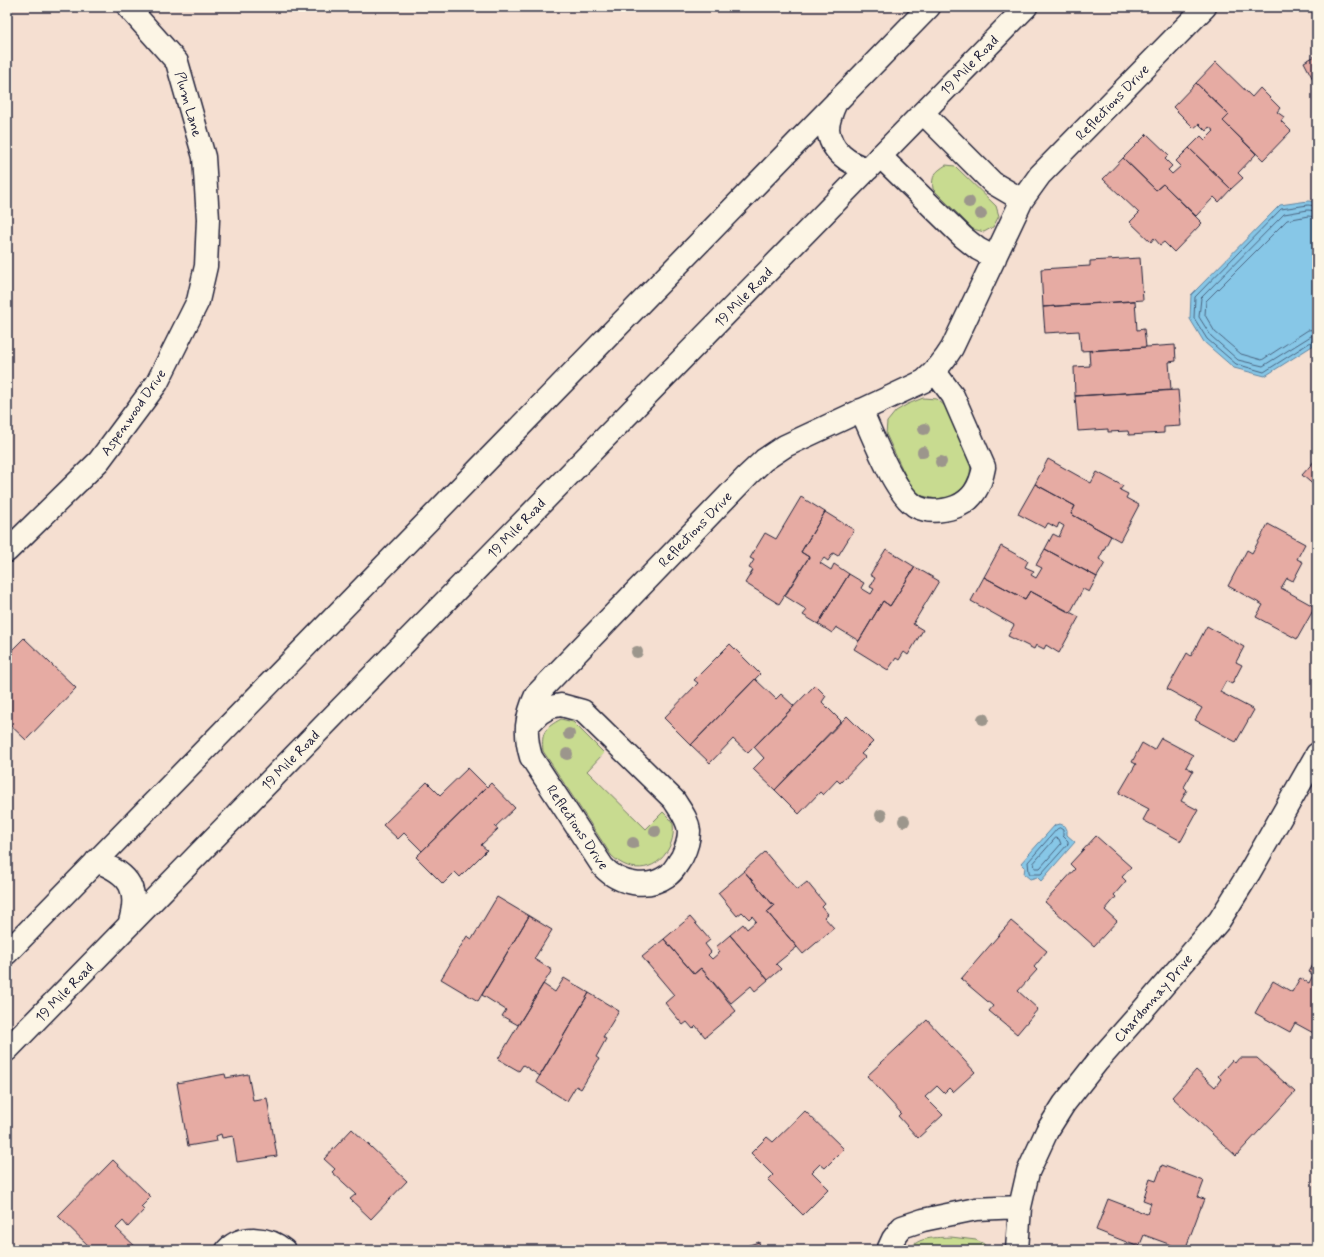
<svg xmlns="http://www.w3.org/2000/svg" width="1324" height="1257" viewBox="0 0 1324 1257" font-family="Mynerve,sans-serif">
	<rect width="100%" height="100%" fill="#f5dfd1"/>
	<filter id="ink" filterUnits="userSpaceOnUse"><feTurbulence type="fractalNoise" baseFrequency=".025" numOctaves="2"/><feDisplacementMap in="SourceGraphic" scale="8" xChannelSelector="R" yChannelSelector="G"/><feConvolveMatrix kernelMatrix="1 2 1 2 8 2 1 2 1" color-interpolation-filters="sRGB"/></filter>
	<g filter="url(#ink)">
		<path fill="#c8db90" stroke="#757e66" d="M946,165L955,166L996,206L999,216L993,227L984,232L973,229L933,189C931,176 935,172 946,165Z
			M923,398L937,399L946,407L971,461L970,474L964,487L951,497L936,499L923,496L911,488L886,434L887,422L896,411L908,404Z
			M561,719L573,722L604,753L587,771L646,829L663,812C667,816 671,819 673,824C674,830 673,838 671,843C661,871 631,876 611,855L543,751C541,732 545,728 561,719Z
			M951,1237L976,1240L984,1244L987,1250H909C918,1236 936,1238 951,1237Z"/>
		<path fill="#87c7e7" stroke="#5f85a2" d="M1308,201L1317,202V343L1265,376L1234,368L1204,342L1190,319L1191,295L1280,205Z
			M1060,824L1065,826L1067,830V835L1075,842L1041,881L1037,877L1030,879L1024,874L1025,867L1021,863L1055,825Z"/>
		<g fill="none" stroke-linecap="round" stroke-linejoin="round">
			<path stroke="#4a6480" stroke-width="1" d="M1317,206L1308,205L1281,209L1195,297L1194,318L1207,339L1236,364L1264,372L1314,340H1317
				M1317,211L1308,210L1284,214L1201,298L1199,317L1211,336L1238,360L1263,366L1311,336L1317,335
				M1317,217L1308,216L1287,220L1206,301L1205,315L1215,332L1241,354L1262,360L1308,330L1317,329
				M1060,828L1063,830V836L1068,841V844L1041,874H1030L1029,872L1028,862L1057,829Z
				M1056,838L1059,839L1061,844L1040,868H1035L1034,863Z"/>
		</g>
		<path fill="#e6aba3" stroke="#22223b" d="M1317,55V87L1304,62Z
			M1216,62L1252,97L1260,88L1280,108L1277,112L1284,117L1281,121L1291,131L1263,160L1223,121L1229,115L1196,83Z
			M1196,83L1229,115L1223,121L1256,154L1238,173L1243,178L1231,189L1189,148L1201,136L1205,140L1214,131L1209,127L1206,131L1199,124L1194,128L1173,107Z
			M1147,134L1169,155L1165,159L1172,166L1168,170L1172,174L1181,166L1176,161L1189,148L1231,189L1219,202L1214,197L1196,216L1163,184L1156,190L1123,158Z
			M1123,158L1156,190L1163,184L1202,223L1174,252L1164,242L1160,245L1154,238L1151,242L1130,222L1139,213L1103,179Z
			M1140,258L1143,300L1043,307L1041,269L1090,266V261Z
			M1135,301L1137,330L1144,329L1146,347L1081,351L1079,331L1045,333L1043,307Z
			M1175,345L1176,361L1169,362L1171,390L1075,396L1074,367L1090,366L1089,351Z
			M1178,390L1181,426L1164,427V433L1129,435L1128,431L1108,432V429L1078,431L1075,396Z
			M1317,458V488L1302,475Z
			M1048,459L1091,483L1097,472L1123,486L1120,490L1128,494L1126,498L1139,505L1120,541L1071,514L1075,506L1035,484Z
			M1035,484L1075,506L1071,514L1111,536L1099,559L1105,563L1097,577L1045,549L1053,534L1059,537L1064,526L1059,523L1057,528L1048,523L1045,528L1018,514Z
			M801,497L825,512L801,552L809,557L779,604L745,583L753,570L749,568L754,560L750,558L765,533L776,539Z
			M825,512L854,530L838,556L833,553L828,561L824,558L820,563L831,570L834,564L849,574L818,624L803,615L807,610L785,596L809,557L801,552Z
			M1268,524L1305,544L1297,559L1303,562L1293,581L1287,578L1281,588L1315,607L1297,639L1256,617L1263,605L1228,586L1247,550L1252,553Z
			M1001,546L1028,561L1025,567L1034,571L1031,575L1036,578L1042,568L1036,565L1045,549L1097,577L1089,592L1083,589L1070,613L1030,591L1025,599L984,577Z
			M886,549L915,567L890,606L883,601L859,641L836,627L832,633L818,624L849,574L864,583L861,588L871,594L874,589L870,587L875,578L870,575Z
			M915,567L939,581L913,624L923,630L908,655L904,652L899,660L896,658L888,670L854,649L883,601L890,606Z
			M984,577L1025,599L1030,591L1079,617L1059,653L1046,645L1044,649L1036,645L1034,649L1008,636L1014,625L971,601Z
			M1207,626L1244,647L1236,662L1242,665L1232,684L1226,681L1220,692L1254,710L1236,742L1195,720L1202,708L1167,689L1187,653L1191,656Z
			M24,638L76,688L26,740L7,722V655Z
			M730,644L760,674L691,745L664,718L698,683L694,680Z
			M755,679L776,699L781,694L794,706L748,753L733,739L710,763L691,745Z
			M815,685L826,696L822,702L841,721L775,790L753,769L764,758L754,747Z
			M847,716L873,742L861,754L865,757L840,783L837,780L823,795L820,792L799,814L775,790Z
			M1161,738L1193,755L1186,767L1193,771L1184,787L1187,790L1181,801L1198,810L1181,841L1143,820L1149,809L1119,793L1136,764L1132,762L1142,743L1154,750Z
			M468,768L487,787L422,851L404,833L398,839L383,825L427,782L440,795Z
			M491,783L515,808L495,827L498,829L481,845L487,850L460,877L455,872L443,884L416,857Z
			M1096,836L1131,867L1122,877L1126,881L1114,895L1116,897L1105,910L1117,921L1094,946L1045,902L1075,869L1070,864Z
			M765,852L797,890L807,882L825,904L822,907L828,914L824,917L834,928L803,954L767,912L774,906L744,871Z
			M744,871L774,906L767,912L797,947L776,964L781,969L768,980L730,935L743,924L747,929L756,921L752,916L749,919L742,912L737,916L718,893Z
			M497,897L529,916L478,1001L441,979L467,936L472,939Z
			M529,916L552,930L534,959L552,970L518,1025L502,1016L506,1010L482,995Z
			M690,917L710,940L705,944L711,952L708,955L712,959L720,952L716,947L730,935L768,980L755,991L751,986L731,1003L701,968L694,974L664,939Z
			M1011,921L1047,951L1034,967L1037,970L1018,991L1038,1009L1017,1034L989,1011L993,1006L961,979Z
			M664,939L694,974L701,968L736,1011L705,1037L696,1026L693,1029L687,1022L683,1025L665,1003L674,995L642,957Z
			M1314,963L1317,965V1035L1295,1023L1290,1032L1255,1013L1273,981L1292,992L1300,978L1309,983L1313,975L1309,972Z
			M564,978L589,993L540,1076L523,1065L519,1071L498,1059L543,984L555,992Z
			M589,993L619,1011L603,1037L606,1039L596,1057L599,1059L581,1089L576,1086L567,1101L536,1082Z
			M927,1020L975,1072L953,1092L949,1088L944,1093L937,1086L925,1097L943,1115L918,1138L898,1116L901,1113L867,1076Z
			M1239,1058H1257L1295,1092L1236,1156L1172,1097L1196,1070L1215,1087L1221,1079L1218,1076L1232,1060L1235,1063Z
			M225,1074L226,1078L248,1074L253,1100L267,1098L277,1156L237,1162L233,1136L222,1138L221,1134L216,1136L217,1141L188,1146L177,1083Z
			M805,1111L844,1149L825,1168L820,1164L812,1172L829,1189L803,1215L768,1180L773,1175L751,1153L767,1137L773,1142Z
			M352,1129L407,1181L371,1219L350,1199L356,1194L332,1172L335,1169L324,1159Z
			M113,1160L151,1197L141,1207L144,1210L128,1227L123,1221L116,1228L139,1250H93L58,1216Z
			M1162,1165L1204,1181L1198,1197L1204,1199L1185,1250L1144,1235L1139,1247L1096,1230L1108,1199L1147,1214L1151,1203L1143,1200L1150,1179L1156,1181Z
			M759,1242L761,1250H733Z"/>
		<g fill="none" stroke-linecap="round" stroke-linejoin="round">
			<g stroke="#22223b" stroke-width="25">
				<path id="minor" d="M923,113L993,183L1022,200
					M880,156L963,237L978,249L995,258
					M861,410C872,433 895,496 917,507C929,513 943,511 955,507C973,501 981,484 984,467L953,396L935,372
					M7,551L99,461L157,383L198,301L206,266L208,219L204,157L177,62L128,7
					M527,726L540,713L550,707L561,705L583,711L674,800C680,810 688,819 689,831C689,840 686,849 682,857C678,863 673,873 667,876C647,890 619,884 603,867L531,757C524,733 526,717 536,695L748,475L764,460L785,446L924,381C936,371 944,361 952,348L1022,200L1040,175L1205,7
					M227,1250C242,1234 269,1237 284,1250
					M888,1250L893,1239L902,1227L923,1220L976,1209L1020,1207
					M1017,1250L1020,1207L1028,1172L1047,1131L1064,1104L1097,1062L1135,1019L1219,921L1249,873L1317,754"/>
			</g>
			<g stroke="#22223b" stroke-width="25">
				<path id="major" d="M836,102C832,111 828,120 828,129C830,151 849,164 868,169
					M96,861C131,874 140,890 129,925
					M7,953L929,7
					M7,1050L1026,7"/>
			</g>
			<use href="#minor" stroke="#fcf5e5" stroke-width="22"/>
			<use href="#major" stroke="#fcf5e5" stroke-width="22"/>
		</g>
		<g fill="#9c968c">
			<circle cx="969" cy="202" r="6"/>
			<circle cx="981" cy="214" r="6"/>
			<circle cx="924" cy="429" r="6"/>
			<circle cx="923" cy="452" r="6"/>
			<circle cx="941" cy="462" r="6"/>
			<circle cx="637" cy="652" r="6"/>
			<circle cx="983" cy="719" r="6"/>
			<circle cx="569" cy="734" r="6"/>
			<circle cx="567" cy="754" r="6"/>
			<circle cx="881" cy="815" r="6"/>
			<circle cx="904" cy="821" r="6"/>
			<circle cx="655" cy="831" r="6"/>
			<circle cx="633" cy="843" r="6"/>
		</g>
	</g>
	<g text-anchor="middle" stroke-width="3" stroke-linejoin="round" paint-order="stroke">
		<g font-size="14" fill="#22223b" stroke="#fcf5e5">
			<text transform="translate(969 65) rotate(-46)" y="5">19 Mile Road</text>
			<text transform="translate(1112 102) rotate(-46)" y="5">Reflections Drive</text>
			<text transform="translate(189 104) rotate(74)" y="5">Plum Lane</text>
			<text transform="translate(743 297) rotate(-46)" y="5">19 Mile Road</text>
			<text transform="translate(133 412) rotate(-55)" y="5">Aspenwood Drive</text>
			<text transform="translate(516 528) rotate(-46)" y="5">19 Mile Road</text>
			<text transform="translate(695 529) rotate(-46)" y="5">Reflections Drive</text>
			<text transform="translate(290 760) rotate(-46)" y="5">19 Mile Road</text>
			<text transform="translate(578 827) rotate(56)" y="5">Reflections Drive</text>
			<text transform="translate(64 992) rotate(-46)" y="5">19 Mile Road</text>
			<text transform="translate(1153 998) rotate(-49)" y="5">Chardonnay Drive</text>
		</g>
	</g>
	<rect width="1324" height="1257" fill="none" stroke="#fcf5e5" stroke-width="24"/>
	<rect x="12" y="12" width="1300" height="1233" fill="none" stroke="#22223b" stroke-width="1.5" filter="url(#ink)"/>
</svg>
